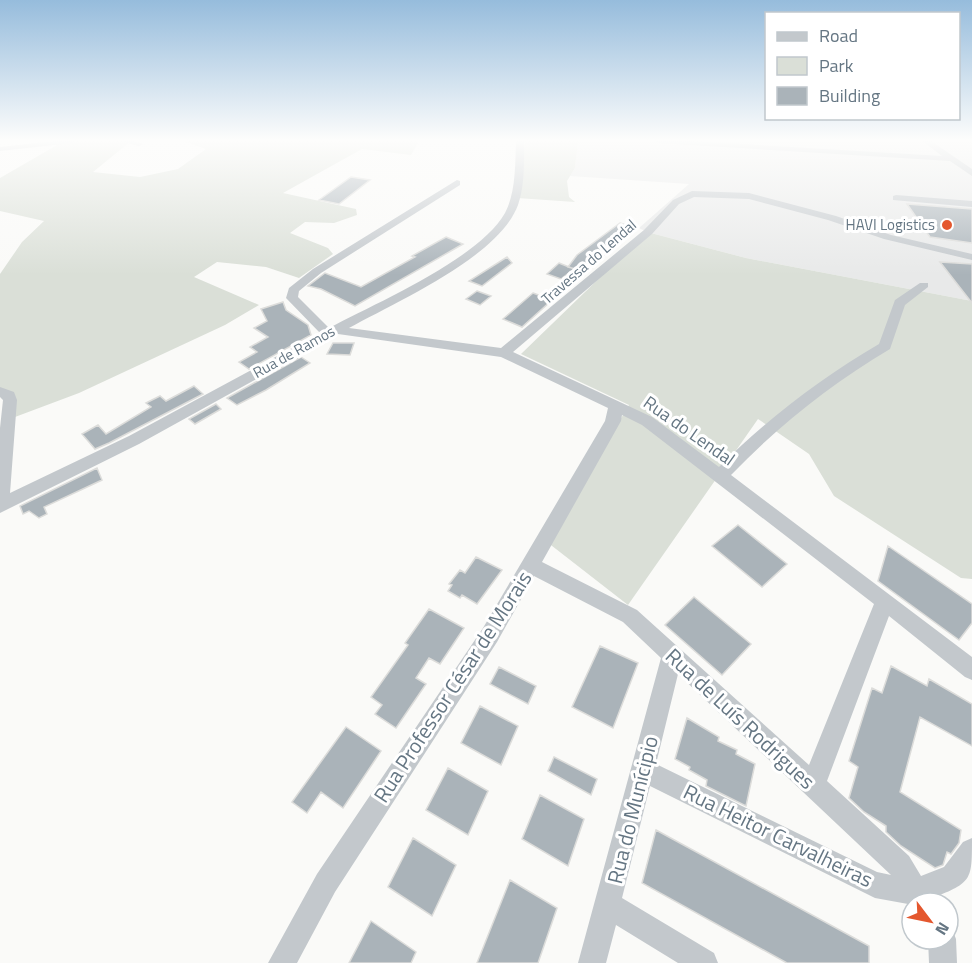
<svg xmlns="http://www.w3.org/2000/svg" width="972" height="963" viewBox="0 0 972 963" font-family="'Titillium Web',sans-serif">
	<rect width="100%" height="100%" fill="#fafaf8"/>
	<path fill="#e8e9e9" d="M578,141H972V301L746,258L647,232L639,228L689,184L570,176L575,168Z"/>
	<path fill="#dadfd7" d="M64,141H131L93,172L140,177L178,169L206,149L183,141H419L411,155L362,149L283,193L356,209L357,215L334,223L305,222L290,233L328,248L333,254L299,278L266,267L217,262L194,277L259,305L225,325L79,393L15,417L0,392V274L22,242L44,221L0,211V178Z
		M525,141H578L575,168L567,181L569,197L575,202L517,198Z
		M647,232L746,258L972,301V579L961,578L834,496L809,454L758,419L628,605L547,542L629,405L521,354Z"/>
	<path fill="#aab3b9" stroke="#dcdcda" stroke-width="1.5" d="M351,177L370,180L339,204L319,200Z
		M907,204L972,209V243L930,237Z
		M620,223L634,227L610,251L602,257L597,255L583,271L568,267L577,255Z
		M446,237L463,244L355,306L321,289L308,286L325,273L361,287L415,257L412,256Z
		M507,257L512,263L482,286L469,281Z
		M940,262L972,264V303Z
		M559,263L574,269L561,279L547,274Z
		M477,291L491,296L480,305L466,299Z
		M533,293L552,300L522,327L503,319Z
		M283,302L286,310L308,325L311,335L249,369L239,362L257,352L250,347L268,337L254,328L267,321L261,309Z
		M333,343H354L350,355L327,354Z
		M301,357L310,363L266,390L237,405L227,398Z
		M194,386L203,394L109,443L95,449L82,434L98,425L106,434L151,407L146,403L160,396L166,401Z
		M216,404L221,409L195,424L189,419Z
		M97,468L102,480L44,507L47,514L39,518L29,511L23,514L20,506Z
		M738,525L787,564L762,587L712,546Z
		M888,546L972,604V623L959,640L878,581Z
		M476,557L502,570L477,604L462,595L460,598L448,591L452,585L449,584L460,570L465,573Z
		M694,597L751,644L722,675L665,625Z
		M429,609L464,628L440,664L429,658L416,678L426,684L396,728L375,714L382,705L371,697L408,645L405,643Z
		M600,646L638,663L613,728L572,707Z
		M891,666L927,686L929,679L972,704V746L920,717L900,792L961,830L959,843L951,854L947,852L943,865L935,868L901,846L886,832V826L864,812L849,798L858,767L849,761L872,688L882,693Z
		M499,667L536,686L528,704L490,684Z
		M480,706L518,726L501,765L461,743Z
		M687,718L719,737L718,741L737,750L736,754L755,764L746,806L706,786L707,780L689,770L690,767L675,759Z
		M346,727L381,751L343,808L321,792L307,813L292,802Z
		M554,757L597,779L591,795L548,771Z
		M448,768L488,791L468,835L426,810Z
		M540,795L584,819L568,866L522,839Z
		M656,830L869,946V963H787L642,883Z
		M413,838L456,865L432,916L388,887Z
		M510,880L557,908L538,963H477Z
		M371,921L416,952L411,963H349Z"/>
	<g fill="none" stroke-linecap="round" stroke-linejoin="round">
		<path fill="#c3c8cc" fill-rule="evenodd" d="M54,141H76L72,143L0,151V147Z
			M120,141H134L143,144L139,146Z
			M516,141H524C524,162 525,185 518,205C499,257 396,302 349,328L501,348L644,230L673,200L692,191L749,193L836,216L891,235L972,254V260L884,239L828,220L749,199L694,197L679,204L652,234L513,352L652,417L719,467C767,419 821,378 879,344L895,300L920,283H928V287L905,305L890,349C831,384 778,426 731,475L972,657V680L965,677L889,616L827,781L909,856L921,876L944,867L963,842L972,838C972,881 972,882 933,898L935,903H912V912L908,904L875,898L650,786L622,898L714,953L718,963H678L616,925L606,963H578L661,658L623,622L534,576L497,642L335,892L297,963H268L317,874L483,628L605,421L608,408L501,357L338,334L139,444L0,513V428L3,400L0,397V387L14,392L17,400L10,493L129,436L320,333L286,298L289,288L313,269L457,180L460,181V185L321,273L299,291L298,297L329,328C376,303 479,259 505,213C516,192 515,165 516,141ZM622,415L642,425L874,604L809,765L637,610L542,562L621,421ZM678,674L891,875L877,872L656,764Z
			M654,141H692L942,156L922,141H931L972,169V176L950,161L658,143Z
			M896,195L972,201V207L893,200V196Z
			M948,928L952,929L956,939L957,963H929L928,939H948Z"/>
	</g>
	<linearGradient id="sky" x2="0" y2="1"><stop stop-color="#96bcdc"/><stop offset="0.51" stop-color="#fdfdfc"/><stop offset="1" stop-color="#fdfdfc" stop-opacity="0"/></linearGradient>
	<rect width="972" height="275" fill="url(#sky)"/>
	<circle fill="#e4572e" stroke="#fff" stroke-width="2" cx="947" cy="225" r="6"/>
	<g text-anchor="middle" stroke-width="6" stroke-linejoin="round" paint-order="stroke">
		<g font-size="15" fill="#657683" stroke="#fff" text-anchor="end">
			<text x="935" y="230">HAVI Logistics</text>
		</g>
		<g font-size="15" fill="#657683" stroke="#fff">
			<text transform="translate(589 262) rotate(-41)" y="5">Travessa do Lendal</text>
			<text transform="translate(294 352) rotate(-29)" y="5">Rua de Ramos</text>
		</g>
		<g font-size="18" fill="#657683" stroke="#fff">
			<text transform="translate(689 431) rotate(35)" y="6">Rua do Lendal</text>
		</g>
		<g font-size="21" fill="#657683" stroke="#fff">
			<text transform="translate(453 687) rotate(-57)" y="7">Rua Professor César de Morais</text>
			<text transform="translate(740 719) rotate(43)" y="7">Rua de Luís Rodrigues</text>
			<text transform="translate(633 810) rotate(-76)" y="7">Rua do Munícipio</text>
			<text transform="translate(778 836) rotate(26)" y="7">Rua Heitor Carvalheiras</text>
		</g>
	</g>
	<rect x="765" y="12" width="195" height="108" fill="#ffffff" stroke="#c1c8cd" stroke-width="1.5"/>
	<rect x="777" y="32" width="30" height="9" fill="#c3c8cc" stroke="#c1c8cd" stroke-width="1.5"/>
	<text x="819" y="42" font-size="18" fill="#657683">Road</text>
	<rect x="777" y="57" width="30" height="18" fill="#dadfd7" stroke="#c1c8cd" stroke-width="1.5"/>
	<text x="819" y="72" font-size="18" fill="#657683">Park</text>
	<rect x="777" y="87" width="30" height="18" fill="#aab3b9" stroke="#c1c8cd" stroke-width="1.5"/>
	<text x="819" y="102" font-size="18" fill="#657683">Building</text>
	<g transform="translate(930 921) rotate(122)"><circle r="28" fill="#ffffff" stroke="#c1c8cd" stroke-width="1.5"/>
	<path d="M0-4.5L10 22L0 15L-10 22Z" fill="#e4572e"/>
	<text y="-9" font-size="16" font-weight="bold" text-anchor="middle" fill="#657683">N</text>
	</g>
</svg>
